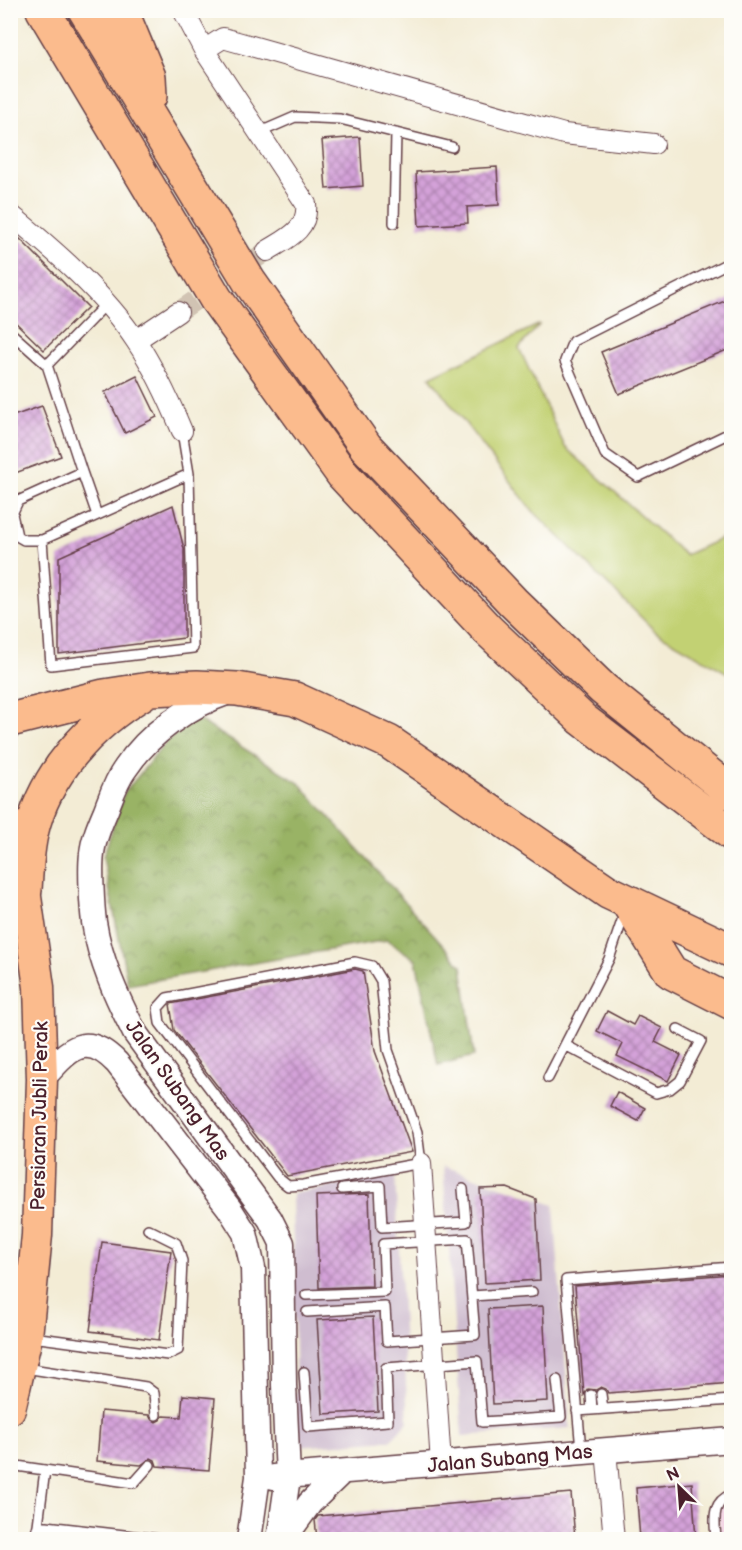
<svg xmlns="http://www.w3.org/2000/svg" width="742" height="1550" viewBox="0 0 742 1550" font-family="'Balsamiq Sans',sans-serif">
	<defs>
		<pattern id="forest-crowns" width="20" height="18" patternUnits="userSpaceOnUse" patternTransform="scale(1.5)"><rect width="20" height="18" fill="#99b365"/><path d="M2 6a3 3 0 1 1 6 0M12 15a3 3 0 1 1 6 0" fill="none" stroke="#7f9153"/></pattern>
		<pattern id="building-cross-hatch" width="8" height="8" patternUnits="userSpaceOnUse" patternTransform="scale(1.5)"><rect width="8" height="8" fill="#d4a2d9"/><path d="M0 0l8 8M0 8l8-8" fill="none" stroke="#ae83b0"/></pattern>
	</defs>
	<rect width="100%" height="100%" fill="#fdfcf7"/>
	<filter id="ink" filterUnits="userSpaceOnUse"><feTurbulence type="fractalNoise" baseFrequency=".0167" numOctaves="2"/><feDisplacementMap in="SourceGraphic" scale="12" xChannelSelector="R" yChannelSelector="G"/><feConvolveMatrix kernelMatrix="1 2 1 2 8 2 1 2 1" color-interpolation-filters="sRGB"/></filter>
	<filter id="wash" filterUnits="userSpaceOnUse"><feTurbulence type="fractalNoise" baseFrequency=".008" numOctaves="4" result="noise"/><feDisplacementMap in="SourceGraphic" scale="24" xChannelSelector="R" yChannelSelector="G"/><feGaussianBlur stdDeviation="1.35" result="paint"/><feColorMatrix in="noise" values="0 0 0 0 0 0 0 0 0 0 0 0 0 0 0 0 0 1.4 0 .05"/><feComposite in="paint" operator="in"/></filter>
	<g filter="url(#wash)">
		<rect width="100%" height="100%" fill="#f3ecd5"/>
		<path fill="#f2cfe2" d="M731,1499V1539H720L718,1510L723,1503Z"/>
		<path fill="#cfbdd0" d="M443,1166L554,1205L570,1428L462,1436Z
			M395,1175L408,1422L391,1440L297,1447L292,1194Z"/>
		<path fill="#c2d173" stroke="#86784f" stroke-width="1.5" d="M540,324L519,348L565,447L685,555L731,534V675L656,632L531,509L430,377Z"/>
		<path fill="url(#forest-crowns)" stroke="#726948" stroke-width="1.5" d="M197,719L299,783L462,966L474,1056L438,1065L416,960L387,940L128,985L103,857L124,793L167,741Z"/>
		<g id="blocks">
			<path fill="url(#building-cross-hatch)" d="M360,137L363,186L326,189L322,140Z
				M497,167L499,205L467,207L468,223L419,226L416,172Z
				M18,237L88,307L44,350L10,317V245Z
				M732,298V348L619,394L601,352Z
				M137,376L157,417L125,433L105,392Z
				M42,406L61,456L10,475V417Z
				M173,505L184,549V638L59,654V557Z
				M355,969L363,971L375,1051L412,1152L287,1176L174,1030L170,1004Z
				M607,1011L633,1025L638,1016L662,1028L655,1042L681,1055L668,1081L617,1056L623,1044L597,1031Z
				M617,1092L645,1108L638,1121L610,1106Z
				M507,1188L536,1199L540,1280L485,1283L480,1189Z
				M369,1194L372,1286L319,1288L316,1196Z
				M102,1242L171,1251L159,1340L90,1331Z
				M732,1274V1383L608,1393L606,1389L601,1387L596,1390L588,1389L584,1395L575,1286Z
				M543,1306L548,1401L493,1404L488,1309Z
				M373,1317L378,1411L323,1414L317,1320Z
				M183,1395L215,1398L209,1470L157,1466L155,1460L151,1458L141,1465L97,1461L101,1411L149,1415L151,1419L156,1422L160,1420L163,1416L181,1417Z
				M692,1483L696,1539H640L636,1488Z
				M571,1493L575,1538L554,1539H317L315,1520L318,1516Z"/>
		</g>
	</g>
	<g filter="url(#ink)">
		<use href="#blocks" fill-opacity="0" stroke="#633e44" stroke-width="1.5"/>
		<g fill="none" stroke-linecap="round" stroke-linejoin="round">
			<path stroke="#d1c3b3" stroke-width="20" stroke-dasharray="20 10" stroke-linecap="butt" d="M178,312L267,251"/>
			<g stroke="#633e44" stroke-width="12">
				<path id="service" d="M258,133L295,117L340,119L452,147
					M394,223L396,133
					M732,261L573,341L565,361L605,454L638,477L732,432
					M10,332L47,365L106,304
					M182,431L189,474
					M82,472L97,515
					M189,474L193,648L51,665L42,540Z
					M42,540H24L17,536L12,514L18,501L82,472L47,365
					M355,962L372,966L381,981L388,1050L417,1132L421,1163L303,1185L288,1186L278,1178L160,1023L158,1008L167,998Z
					M565,1045L656,1093L670,1089L680,1081L701,1041L678,1029
					M548,1078L609,959L625,912
					M342,1189L380,1186L382,1227L466,1222L463,1189
					M306,1295L385,1292L383,1244L467,1239L475,1335L387,1341L385,1307L307,1312
					M472,1296L532,1292
					M32,1337L168,1355L178,1350L182,1261L176,1243L148,1229
					M25,1368L146,1387L154,1393L156,1415
					M304,1372L308,1427L388,1421L386,1368L477,1361L482,1422L561,1417L557,1380
					M601,1394L603,1409
					M591,1395L592,1410
					M577,1411L732,1400
					M581,1450L566,1280L732,1267
					M10,1465L134,1483L150,1465
					M38,1525L167,1540
					M34,1540L38,1525L45,1470
					M716,1540C715,1520 710,1503 732,1494"/>
			</g>
			<g stroke="#633e44" stroke-width="22">
				<path id="minor" d="M183,10L204,50L306,204C309,230 286,239 267,251
					M204,50L223,38L564,134L654,144
					M10,214C54,250 105,294 136,341C155,369 169,400 182,431
					M136,340L178,312
					M421,1163L441,1464
					M606,1450L614,1540"/>
			</g>
			<g stroke="#633e44" stroke-width="27">
				<path id="tertiary" d="M229,692C188,706 149,733 125,769C116,781 111,797 106,810C100,824 93,840 92,854C90,869 92,907 94,922C100,961 117,998 135,1033L270,1219L282,1243L284,1385L288,1477L279,1540
					M42,1079C68,1051 84,1029 117,1063L229,1208L245,1233L253,1268L258,1477L249,1540
					M273,1477L732,1440
					M283,1540L310,1503L342,1472"/>
			</g>
			<g stroke="#633e44" stroke-width="33">
				<path id="primary" d="M10,824L25,890L39,987L42,1079L37,1235L27,1337L10,1409"/>
			</g>
			<g stroke="#633e44" stroke-width="36">
				<path id="motorway" d="M43,10L216,299L343,475L488,630L582,719L732,834
					M85,10L249,281L366,447L513,602L603,689L732,793
					M121,10L149,77L150,96
					M10,720L104,696L150,689L197,687L237,689L295,699L389,742L608,892L732,951
					M25,890C26,871 27,853 31,834C44,774 91,724 143,693
					M628,903L671,972L732,1003"/>
			</g>
			<use href="#service" stroke="#fff" stroke-width="9"/>
			<use href="#minor" stroke="#fff" stroke-width="20"/>
			<use href="#tertiary" stroke="#fff" stroke-width="24"/>
			<use href="#primary" stroke="#fbbb8d" stroke-width="30"/>
			<use href="#motorway" stroke="#fbbb8d" stroke-width="33"/>
		</g>
	</g>
	<g text-anchor="middle" stroke-width="4.5" stroke-linejoin="round" paint-order="stroke">
		<g font-size="20" fill="#4a1f2b" stroke="#fdfcf7">
			<text transform="translate(178 1090) rotate(55)" y="7">Jalan Subang Mas</text>
			<text transform="translate(39 1116) rotate(-89)" y="7">Persiaran Jubli Perak</text>
			<text transform="translate(510 1458) rotate(-5)" y="7">Jalan Subang Mas</text>
		</g>
	</g>
	<rect width="742" height="1550" fill="none" stroke="#fdfcf7" stroke-width="36"/>
	<g transform="translate(679 1487) rotate(335)" stroke="#fdfcf7" stroke-width="4.5" paint-order="stroke">
	<path d="M0-4.5L10 22L0 15L-10 22Z" fill="#4a1f2b"/>
	<text y="-9" font-size="16" font-weight="bold" text-anchor="middle" fill="#4a1f2b">N</text>
	</g>
</svg>
